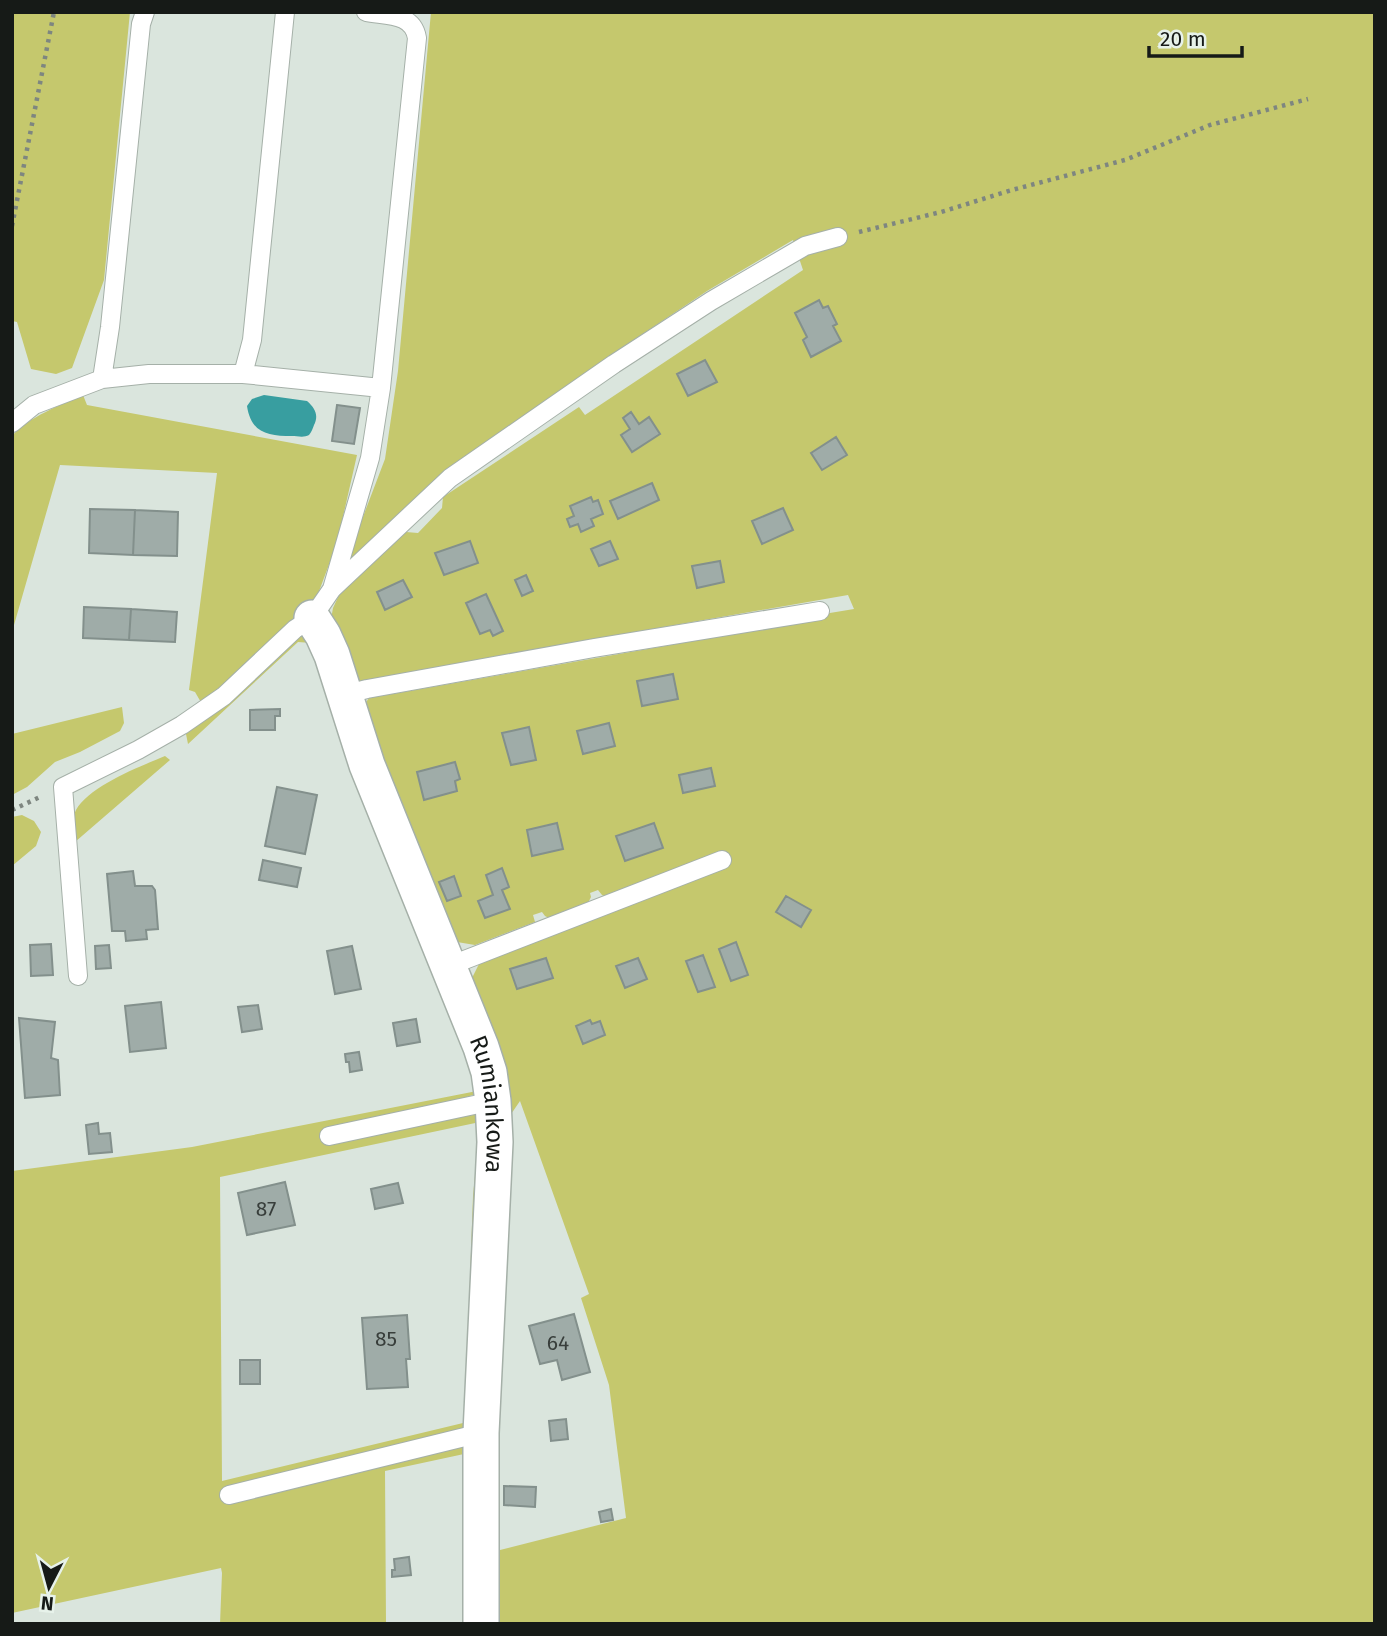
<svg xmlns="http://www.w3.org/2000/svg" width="1387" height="1636" viewBox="0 0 1387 1636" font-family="'Fira Sans',sans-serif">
	<rect width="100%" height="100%" fill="#dae5dd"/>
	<path fill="#c5c86d" d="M12,12H130L104,280L72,368L56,374L31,369L17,322L12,321Z
		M431,12H1375V1624H492L496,1551L626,1518L609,1385L581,1298L589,1294L520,1101L507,1120L471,980L479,964L537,941L606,897L602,895L598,890L590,893L591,897L588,903L551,919L545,916L542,912L533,915L535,922L475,945L457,942L451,943L428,895L364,705L369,698L693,641L692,636L854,609L848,595L480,659L459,663L458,665L361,683L354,680L330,625L333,608L339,595L406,532L418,533L442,508L443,497L579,407L585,415L803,270L793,240L707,291L610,356L464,461L353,558L348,556L385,459L398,371Z
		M83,395L87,405L357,455L337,543L318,594L306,608L265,646L234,678L202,704L195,692L189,690L217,473L60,465L12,632V436C30,416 59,406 83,395Z
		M300,636H304L312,643L298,642L188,744L186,734Z
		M122,707L124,723L120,731L80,752L55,762L27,787L12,795V734Z
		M165,756L170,760L75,842C75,832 71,819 76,810C89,786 141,766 165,756Z
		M22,815L34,821L41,832L36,846L12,866V817Z
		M473,1062L476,1064C491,1092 482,1092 457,1100L460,1117L480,1114L486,1116L488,1122L475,1345L473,1357L467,1363L473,1196L480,1122L220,1177L222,1481L463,1423L466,1382L470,1392L472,1405V1624H467L464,1454L385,1471L386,1624H220L222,1573L221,1568L12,1613V1171L192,1147L477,1091L467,1064Z"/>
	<path fill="#389ea0" d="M264,395L307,401C315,408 319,415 314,425C313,428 311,433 309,435C304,438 297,436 292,436C268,436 251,433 247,406L252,399Z"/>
	<path fill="#9faca8" stroke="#83908c" stroke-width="2" d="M819,300L823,308L828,306L837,324L833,326L841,341L811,357L803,340L807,337L795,313Z
		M705,360L717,382L688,396L677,374Z
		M337,405L360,408L354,444L332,441Z
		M631,412L639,424L649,417L660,434L632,452L621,435L630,429L623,418Z
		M836,437L847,455L822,470L811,453Z
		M652,483L659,500L618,519L610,501Z
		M591,497L593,502L598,500L603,514L591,519L594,526L581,532L578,524L570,527L567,519L574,516L570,506Z
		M783,508L793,530L762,544L752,521Z
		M90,509L135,510L133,555L89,553Z
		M135,510L178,512L177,556L133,555Z
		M470,541L478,563L444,575L435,553Z
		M610,541L618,559L599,566L591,549Z
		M720,561L724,582L697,588L692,566Z
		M526,575L533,591L522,596L515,580Z
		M403,580L412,597L385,610L377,592Z
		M486,594L503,631L493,636L490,630L480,634L466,603Z
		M84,607L131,609L129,640L83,638Z
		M131,609L177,612L175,642L129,640Z
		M673,674L678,699L642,706L637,681Z
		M280,709V716H275V730H250V710Z
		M609,723L615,746L583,754L577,731Z
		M529,727L536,760L511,765L502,733Z
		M455,762L460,779L455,781L457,791L424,800L417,772Z
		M711,768L715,786L683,793L679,775Z
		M277,787L317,795L305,854L265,846Z
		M557,823L563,849L532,856L527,830Z
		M654,823L663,848L625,861L616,836Z
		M263,860L301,868L297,887L259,880Z
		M502,868L509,887L502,890L510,909L485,918L478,901L493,895L486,875Z
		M133,871L135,886H152L155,890L158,929L146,930L147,939L126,941L125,931H112L107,874Z
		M454,876L461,896L447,901L439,882Z
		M786,896L811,910L801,927L776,912Z
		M736,942L748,975L731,981L719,949Z
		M51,944L53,975L31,976L30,945Z
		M109,945L111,968L96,969L95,946Z
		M352,946L361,989L335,994L327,951Z
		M703,955L715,987L698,992L686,961Z
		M546,958L553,978L517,989L510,969Z
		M638,958L647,979L625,988L616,966Z
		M161,1002L166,1048L130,1052L125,1006Z
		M258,1005L262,1029L242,1032L238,1007Z
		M19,1018L55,1022L51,1058L58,1060L60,1095L25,1098Z
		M416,1019L420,1042L397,1046L393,1023Z
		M590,1020L592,1024L600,1021L605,1035L583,1044L576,1026Z
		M359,1052L362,1070L350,1072L349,1062H346L345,1054Z
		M98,1123L99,1134L110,1133L112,1152L89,1154L86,1125Z
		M285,1182L295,1225L247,1235L238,1193Z
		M398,1183L403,1203L375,1209L371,1189Z
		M574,1314L590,1372L562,1380L557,1360L540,1364L529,1326Z
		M407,1315L410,1359H406L408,1387L367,1389L362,1318Z
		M240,1360H260V1384H240Z
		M566,1419L568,1439L551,1441L549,1421Z
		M504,1486L536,1487L535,1507L504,1505Z
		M611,1509L613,1520L601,1522L599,1512Z
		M409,1557L411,1575L392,1577V1570H395L394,1559Z"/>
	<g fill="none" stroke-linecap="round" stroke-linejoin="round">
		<g stroke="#a5b0a8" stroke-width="20">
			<path id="lane" d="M366,12C387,16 413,13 417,38L381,388
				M243,374L252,340L285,12
				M102,379L110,327L141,24L145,12
				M12,423L34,405L102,379L149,374H243L381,388L370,458L332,589
				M343,695L367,689L594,648L820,611
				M449,966L722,860
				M78,976L63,787L138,750L182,725L224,696L295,629L312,618L332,589L450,478L614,364L711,301L805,246L838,237
				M329,1136L493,1101
				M229,1495L481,1433"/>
		</g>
		<g stroke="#a5b0a8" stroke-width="38">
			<g id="street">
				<path id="s1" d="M312,618L323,635L332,655L367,765L481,1047L489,1072L493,1101L495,1142L481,1433V1624"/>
			</g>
		</g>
		<path stroke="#7e8680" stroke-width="4.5" stroke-dasharray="3.5 5" stroke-linecap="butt" d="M12,226L54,12
			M859,232L941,212L1012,190L1125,160L1210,125L1308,99
			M12,810L40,797"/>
		<use href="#lane" stroke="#fff" stroke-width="18"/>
		<use href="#street" stroke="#fff" stroke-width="35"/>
	</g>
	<g text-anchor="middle" stroke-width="5" stroke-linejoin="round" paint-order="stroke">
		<g font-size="21" fill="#383e3b">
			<text x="266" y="1216">87</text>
			<text x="386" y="1346">85</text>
			<text x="558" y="1350">64</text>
		</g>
		<g font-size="24" fill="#161a17" stroke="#e7f2ea">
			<text dy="8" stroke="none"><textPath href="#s1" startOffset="520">Rumiankowa</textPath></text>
		</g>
	</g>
	<rect width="1387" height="1636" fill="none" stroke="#161a17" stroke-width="28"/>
	<g transform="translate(49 1587) rotate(186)" stroke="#e7f2ea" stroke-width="5" paint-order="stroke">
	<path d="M0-5L12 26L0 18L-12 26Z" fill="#161a17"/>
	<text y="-10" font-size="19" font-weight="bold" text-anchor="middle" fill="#161a17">N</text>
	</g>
	<path d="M1149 46v10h93v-10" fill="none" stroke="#161a17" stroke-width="3.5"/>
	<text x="1160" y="46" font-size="21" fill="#161a17" stroke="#e7f2ea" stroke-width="5" paint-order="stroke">20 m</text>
</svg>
